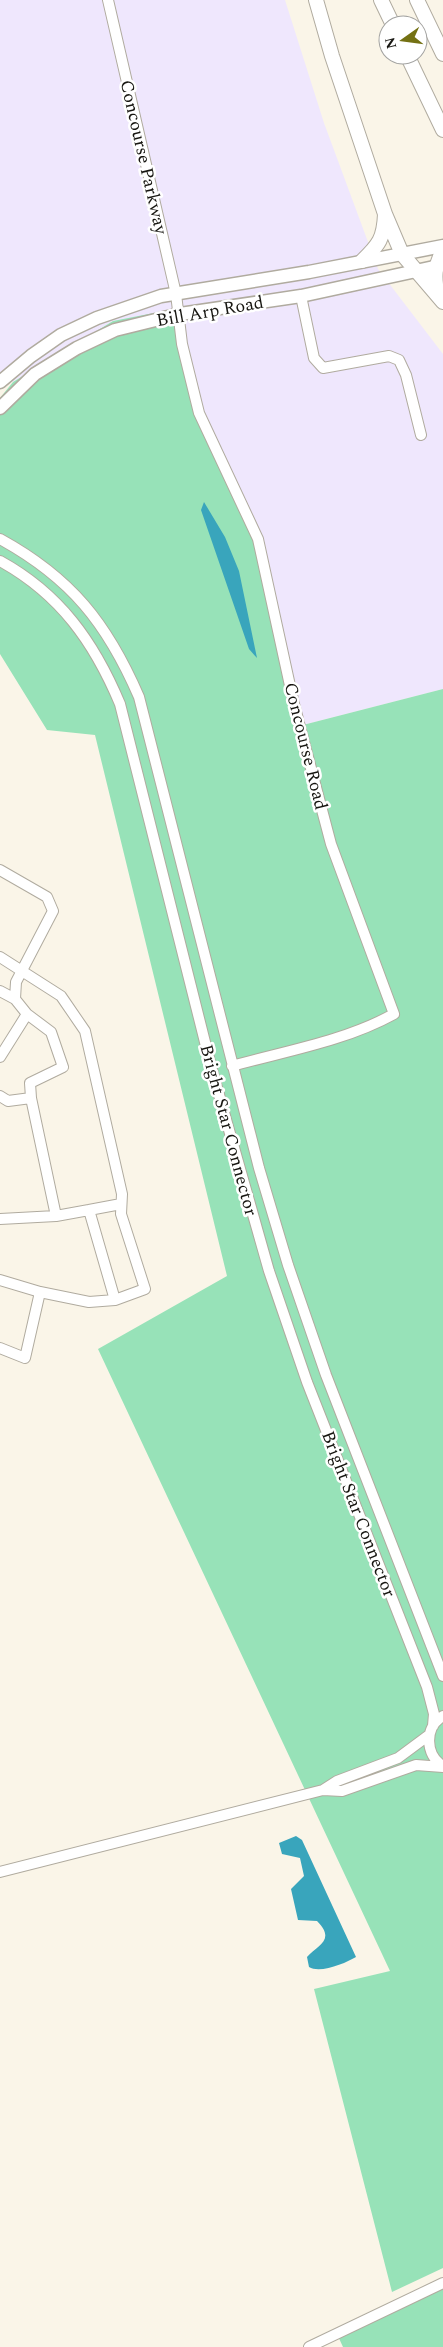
<svg xmlns="http://www.w3.org/2000/svg" width="443" height="2347" viewBox="0 0 443 2347" font-family="Spectral,serif">
	<rect width="100%" height="100%" fill="#faf5e8"/>
	<path fill="#efe7fd" d="M0,0H285L324,123L378,269L443,354V689L299,726L113,321L13,382L0,374Z"/>
	<path fill="#97e2b8" d="M174,309L199,413L258,539L299,726L443,689V2268L392,2292L314,1989L390,1971L98,1349L227,1276L95,735L47,730L0,654V398L13,382L113,321Z
		M443,2286V2347H343L337,2334Z"/>
	<path fill="#39a5bc" d="M204,502L225,537L239,571L257,658L249,649L201,510Z
		M296,1836L302,1840L356,1957C346,1963 320,1974 309,1967L307,1957C318,1945 336,1940 317,1921L298,1920L291,1889L304,1876L300,1858L282,1854L279,1843Z"/>
	<g fill="none" stroke-linecap="round" stroke-linejoin="round">
		<g stroke="#b0ab9f" stroke-width="12">
			<path id="minor" d="M108,0L176,294L182,344L199,413L258,539L294,704L331,844L394,1014C345,1041 286,1051 232,1066
				M301,296L314,358L323,368L389,356L399,360L406,375L421,435
				M0,539C71,578 107,623 139,697L259,1168L288,1265L326,1375L443,1676
				M0,561C60,594 94,642 120,704L212,1070L269,1271L307,1382L427,1687L434,1714L433,1726
				M0,870L47,897L53,911L16,982L15,999L27,1014L0,1057
				M0,957L61,996L85,1031L122,1194L121,1214L145,1289L115,1300
				M0,991L15,999
				M27,1014L51,1032L63,1067L30,1083L31,1098
				M0,1096L8,1101L31,1098L56,1216L89,1210L115,1300L89,1302L40,1292L25,1358L0,1348
				M89,1210L121,1204
				M0,1219L56,1216
				M0,1280L40,1292
				M443,1716C424,1727 425,1755 443,1766
				M429,1735L398,1758L337,1781L323,1790L342,1791L416,1765L443,1767
				M0,1872L323,1790
				M309,2347L443,2283"/>
		</g>
		<g stroke="#b0ab9f" stroke-width="15">
			<path id="major" d="M0,382L31,356L61,335L97,318L161,296L309,272L443,246
				M0,408L35,374L77,348L115,330L180,314L301,296L443,265"/>
		</g>
		<g stroke="#b0ab9f" stroke-width="16">
			<path id="highway" d="M316,0L332,56L385,214L402,254L443,302
				M381,0L393,25
				M417,0L443,54
				M407,55L443,130
				M362,261C379,245 384,238 385,214
				M438,295C434,279 434,266 443,251"/>
		</g>
		<use href="#minor" stroke="#fff" stroke-width="10"/>
		<use href="#major" stroke="#fff" stroke-width="12"/>
		<use href="#highway" stroke="#fff" stroke-width="14"/>
	</g>
	<g text-anchor="middle" stroke-width="5" stroke-linejoin="round" paint-order="stroke">
		<g font-size="18" fill="#171611" stroke="#fff">
			<text transform="translate(144 157) rotate(77)" y="6">Concourse Parkway</text>
			<text transform="translate(210 311) rotate(-10)" y="6">Bill Arp Road</text>
			<text transform="translate(306 746) rotate(76)" y="6">Concourse Road</text>
			<text transform="translate(229 1130) rotate(75)" y="6">Bright Star Connector</text>
			<text transform="translate(359 1514) rotate(69)" y="6">Bright Star Connector</text>
		</g>
	</g>
	<g transform="translate(403 40) rotate(256)"><circle r="24" fill="#ffffff" stroke="#a2a2a0"/>
	<path d="M0-4L9 19L0 12L-9 19Z" fill="#747113"/>
	<text y="-8" font-size="14" font-weight="bold" text-anchor="middle" fill="#171611">N</text>
	</g>
</svg>
